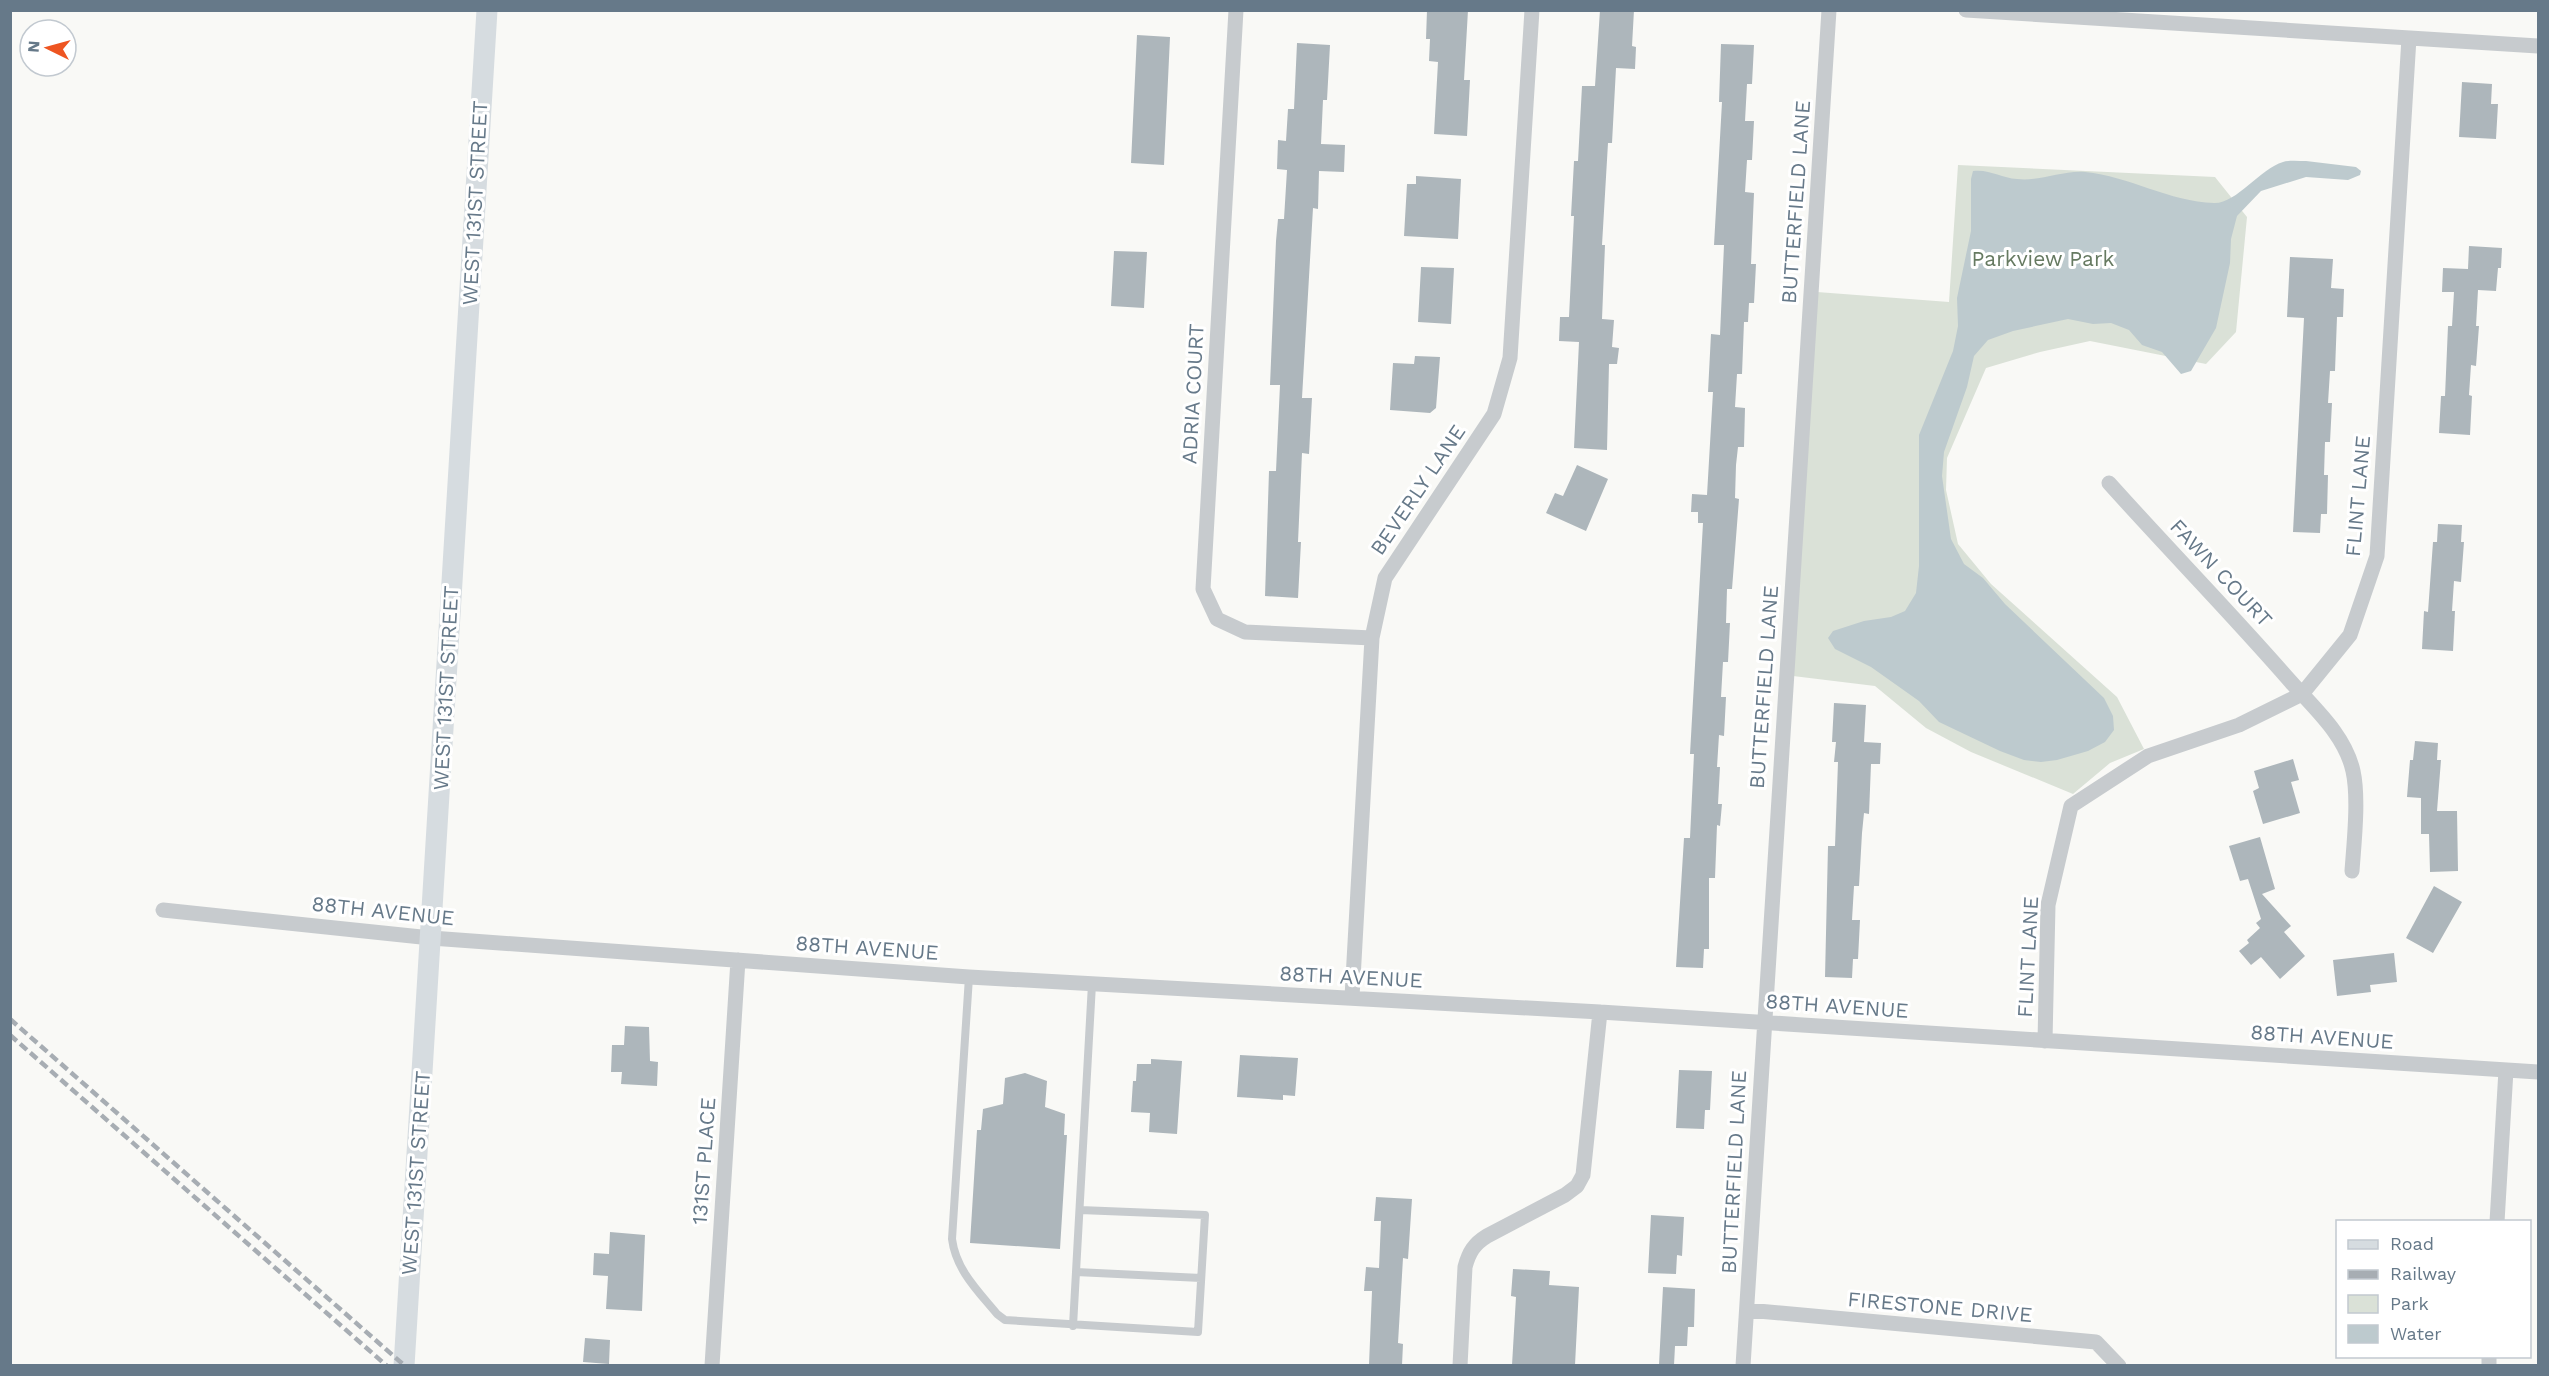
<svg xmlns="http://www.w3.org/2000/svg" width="2549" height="1376" viewBox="0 0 2549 1376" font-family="'Work Sans',sans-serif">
	<rect width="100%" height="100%" fill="#f9f9f6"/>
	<path fill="#dae1d7" d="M1958,165L2215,177L2247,217L2236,332L2206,364L2090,341L2040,352L1986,368L1947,458L1946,490L1958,544L1991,584L2117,697L2144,749L2110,763L2073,794L1971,752L1926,728L1875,686L1793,676L1817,292L1949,302Z"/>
	<path fill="#bdcace" d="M2306,161L2356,167L2361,171L2360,175L2348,180L2306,177L2261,191L2237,216L2231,239L2230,263L2216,328L2191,371L2181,374L2162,352L2142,345L2129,330L2111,323L2093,324L2068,319L2013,331L1988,340L1974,356L1967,387L1944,452L1942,476L1951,539L1964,564L1983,578L2005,604L2104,698L2113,716L2114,730L2105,742L2088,751L2057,760L2041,762L2024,760L2000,751L1939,722L1919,701L1871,667L1835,649L1828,638L1833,631L1864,621L1891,617L1905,611L1916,593L1919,566V435L1953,351L1958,326L1957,298L1971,231V179L1973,171C1990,169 2001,178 2017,179C2039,182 2063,170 2085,172C2129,176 2170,202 2214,203C2236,204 2260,169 2283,162C2290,160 2299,161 2306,161Z"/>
	<path fill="#adb6bb" d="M1427,10H1468L1464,80H1470L1467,136L1434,134L1438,62L1429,61L1430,39H1426Z
		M1600,10H1634L1632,46L1636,47L1635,69L1616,68L1612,143H1608L1602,245H1605L1602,319L1614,320L1612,347L1619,348L1617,364H1609L1607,450L1574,448L1579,342L1559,341L1560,317H1569L1574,216H1571L1574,161H1578L1582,86H1595Z
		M1137,35L1170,37L1164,165L1131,163Z
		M1297,43L1330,45L1327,100H1323L1321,144L1345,145L1344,172L1319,171L1318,209L1313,208L1302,398H1312L1309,454L1302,453L1298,542H1301L1298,598L1265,596L1269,471H1276L1280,385H1270L1276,241L1278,219H1284L1287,170L1277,169L1278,140L1286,141L1288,109H1294Z
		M1721,44L1754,45L1752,84H1747L1745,121H1754L1752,160H1747L1745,192L1754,193L1751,264H1756L1754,303H1749L1748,322H1744L1742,374H1737L1735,407L1745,408L1744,447H1738L1736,465L1735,498L1739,499L1732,589H1727L1726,623H1730L1728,662H1723L1721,697H1726L1724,736L1719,735L1717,767H1720L1718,804H1722L1720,826L1717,825L1715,878H1709V949H1704L1703,968L1676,967L1684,838H1690L1694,754H1690L1703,523H1698V512H1691L1692,494L1707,495L1713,392H1708L1711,334L1720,335L1724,245H1714L1722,102H1719Z
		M2462,82L2492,84L2491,104H2498L2496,139L2459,137Z
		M1416,176L1461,179L1458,239L1404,236L1407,184H1416Z
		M2469,246L2502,248L2501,268H2498L2496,291L2478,290L2476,326H2479L2476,366L2471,365L2469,395L2472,396L2470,435L2439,433L2441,396H2445L2448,326H2452L2454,292H2442L2443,268L2468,269Z
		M1114,251L1147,252L1144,308L1111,306Z
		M2290,257L2333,259L2331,288L2344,289L2343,317H2337L2335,371H2330L2328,403H2332L2330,442H2325L2324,475H2328L2327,514H2321L2320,533L2293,532L2304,318L2287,317Z
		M1421,267L1454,268L1451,324L1418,322Z
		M1415,356L1440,357L1436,408L1430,413L1390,410L1393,363L1414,364Z
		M1577,465L1608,479L1586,531L1546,513L1555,493L1563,496Z
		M2438,524L2462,525L2461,542H2464L2461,582L2454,581L2452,611H2455L2453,651L2422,649L2424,611L2428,612L2433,542H2437Z
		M1834,703L1866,705L1864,742L1881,743L1880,764H1871L1869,814L1864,813L1862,833L1859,886H1854L1852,920H1860L1858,959H1853L1852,978L1825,977L1828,846H1835L1838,762H1834L1836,742H1832Z
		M2415,741L2438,743L2437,760H2441L2437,811H2457L2458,871L2430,872L2429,834H2421V798L2407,797L2410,760H2413Z
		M2293,759L2299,780L2291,782L2300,813L2263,824L2253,791L2259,788L2254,771Z
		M2260,837L2275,889L2262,894L2291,926L2284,932L2305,956L2280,979L2261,957L2251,965L2239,951L2249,943L2247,940L2260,928L2256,923L2261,919L2248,879L2240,881L2229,846Z
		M2434,886L2462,902L2433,953L2406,938Z
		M2394,953L2397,982L2370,985L2371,992L2337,996L2333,960Z
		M625,1026L649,1027L650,1061L658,1062L657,1086L621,1084L622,1072H611L612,1045H624Z
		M1240,1055L1298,1058L1295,1096L1283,1095V1100L1237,1097Z
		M1151,1059L1182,1061L1177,1134L1149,1132L1150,1113L1131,1112L1133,1081H1136L1137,1064H1151Z
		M1679,1070L1712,1071L1710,1110H1705L1704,1129L1676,1128Z
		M1025,1073L1047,1081L1045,1107L1065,1114L1064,1135H1067L1060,1249L970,1243L977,1130H981L983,1109L1003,1104L1005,1078Z
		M1376,1197L1412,1199L1408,1259L1403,1258L1398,1343L1403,1344L1402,1365H1369L1372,1291H1364L1366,1267L1379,1268L1381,1221H1374Z
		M1651,1215L1684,1217L1682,1256L1677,1255L1676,1274L1648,1273Z
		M610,1232L645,1235L642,1311L606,1309L608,1276L593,1275L594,1253L609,1254Z
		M1513,1269L1550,1271L1549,1285L1579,1287L1575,1365H1512L1516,1297L1511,1296Z
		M1663,1287L1695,1289L1694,1327H1688L1687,1346H1675L1674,1365H1659Z
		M585,1338L610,1340L609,1364L583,1362Z"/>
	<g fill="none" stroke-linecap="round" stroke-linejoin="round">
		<path stroke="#c7cbce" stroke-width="8" d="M969,977L952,1239C956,1270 978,1291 997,1314L1005,1320L1198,1332L1205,1215L1080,1210
			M1076,1272L1201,1278
			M1073,1326L1092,984"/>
		<path stroke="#c7cbce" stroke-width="15" d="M1236,10L1203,589L1217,619L1245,632L1372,638
			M1966,10L2538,46
			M2109,483C2169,550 2232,614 2291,682C2315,709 2345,735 2353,771C2359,798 2354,843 2352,871
			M163,910L431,938L969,977L1600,1012L2538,1072
			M1352,997L1372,638L1385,578L1494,414L1510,358L1532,10
			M2045,1041L2048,905L2071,806L2148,756L2239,725L2302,694L2350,635L2377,556L2409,38
			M2497,1222L2506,1070
			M1747,1310L2096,1342L2119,1366
			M712,1366L738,960
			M1460,1366L1465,1267C1469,1252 1474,1244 1487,1236L1565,1195L1577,1186L1583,1175L1600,1012
			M1743,1366L1829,10
			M2489,1366V1356"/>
		<path stroke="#d6dce0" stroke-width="21" d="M404,1366L487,10"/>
		<path stroke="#a7adb3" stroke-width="4.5" stroke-dasharray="9 4.5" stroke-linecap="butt" d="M10,1019L405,1366
			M10,1035L387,1366"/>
	</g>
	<g text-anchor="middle" stroke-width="6" stroke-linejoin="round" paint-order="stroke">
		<g font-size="21" fill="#667989" stroke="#fff">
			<text transform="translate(1796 202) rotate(-86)" y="7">BUTTERFIELD LANE</text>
			<text transform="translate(475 203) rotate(-87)" y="7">WEST 131ST STREET</text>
			<text transform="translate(1193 394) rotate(-87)" y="7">ADRIA COURT</text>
			<text transform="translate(1418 490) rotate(-56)" y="7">BEVERLY LANE</text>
			<text transform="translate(2358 496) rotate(-85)" y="7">FLINT LANE</text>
			<text transform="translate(2221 573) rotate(47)" y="7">FAWN COURT</text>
			<text transform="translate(1764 687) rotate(-86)" y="7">BUTTERFIELD LANE</text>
			<text transform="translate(446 688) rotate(-87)" y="7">WEST 131ST STREET</text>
			<text transform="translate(383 911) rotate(6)" y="7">88TH AVENUE</text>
			<text transform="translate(867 948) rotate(4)" y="7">88TH AVENUE</text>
			<text transform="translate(2028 957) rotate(-87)" y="7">FLINT LANE</text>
			<text transform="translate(1351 977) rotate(3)" y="7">88TH AVENUE</text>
			<text transform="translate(1837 1006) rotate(4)" y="7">88TH AVENUE</text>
			<text transform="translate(2322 1037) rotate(4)" y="7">88TH AVENUE</text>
			<text transform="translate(704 1161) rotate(-86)" y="7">131ST PLACE</text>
			<text transform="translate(1734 1172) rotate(-87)" y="7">BUTTERFIELD LANE</text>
			<text transform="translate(416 1173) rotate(-86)" y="7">WEST 131ST STREET</text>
			<text transform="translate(1940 1307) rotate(5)" y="7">FIRESTONE DRIVE</text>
		</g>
		<g font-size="21" fill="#667a61" stroke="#fff">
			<text x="2043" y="266">Parkview Park</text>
		</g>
	</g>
	<rect width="2549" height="1376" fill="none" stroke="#667989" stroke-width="24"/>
	<rect x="2336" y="1220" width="195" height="138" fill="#ffffff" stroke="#c2c9d0" stroke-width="1.5"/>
	<rect x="2348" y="1240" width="30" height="9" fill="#d6dce0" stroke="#c2c9d0" stroke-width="1.5"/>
	<text x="2390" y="1250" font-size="18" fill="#667989">Road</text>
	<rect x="2348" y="1270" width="30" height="9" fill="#a7adb3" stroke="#c2c9d0" stroke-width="1.5"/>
	<text x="2390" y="1280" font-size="18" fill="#667989">Railway</text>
	<rect x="2348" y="1295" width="30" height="18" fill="#dae1d7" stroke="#c2c9d0" stroke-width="1.5"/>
	<text x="2390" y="1310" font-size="18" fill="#667989">Park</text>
	<rect x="2348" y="1325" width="30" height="18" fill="#bdcace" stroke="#c2c9d0" stroke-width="1.5"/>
	<text x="2390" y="1340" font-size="18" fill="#667989">Water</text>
	<g transform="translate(48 48) rotate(275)"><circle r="28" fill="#ffffff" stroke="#c2c9d0" stroke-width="1.5"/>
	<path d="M0-4.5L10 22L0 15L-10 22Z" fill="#ee5521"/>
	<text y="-9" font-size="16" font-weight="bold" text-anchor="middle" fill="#667989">N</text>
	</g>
</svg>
